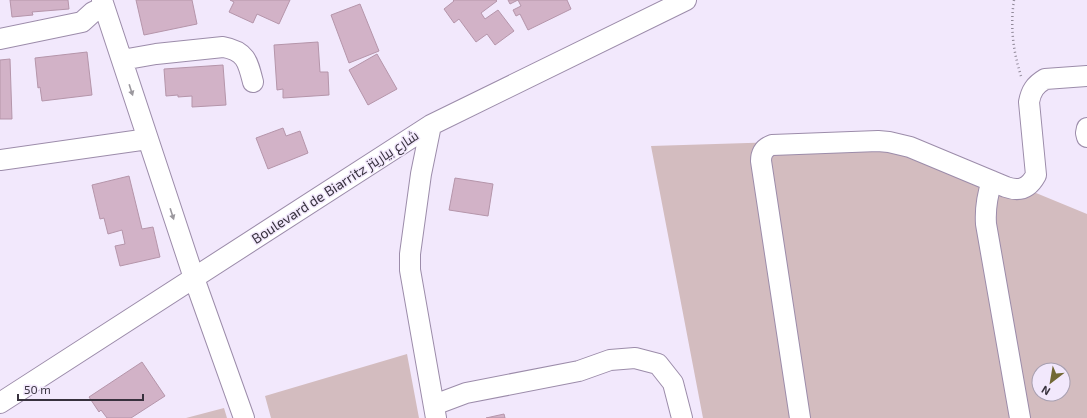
<svg xmlns="http://www.w3.org/2000/svg" width="1087" height="418" viewBox="0 0 1087 418" font-family="'Exo 2',Cairo,sans-serif">
	<rect width="100%" height="100%" fill="#f2e8fc"/>
	<path fill="#d3bcbf" fill-rule="evenodd" d="M902,138L1087,214V418H703L651,146ZM1039,370H1063V394H1039Z
		M407,354L419,418H271L265,396Z
		M224,408L227,418H186Z"/>
	<path fill="#d2b2c7" stroke="#b595aa" d="M10,0H68L69,9L32,12L33,15L12,17Z
		M136,0H192L197,24L144,35Z
		M230,0H290L279,24L257,14L253,23L229,12L234,2Z
		M453,0H496L497,1L481,13L485,19L498,10L514,31L495,45L487,34L476,42L459,19L454,23L444,9L454,1Z
		M508,0H567L571,9L528,30L520,14L516,16L513,10L521,6L518,0L510,4Z
		M360,4L379,51L349,63L331,15Z
		M318,42L320,72H328L329,95L283,98V89L277,90L274,45Z
		M87,52L92,95L42,101L40,87L38,88L35,58Z
		M377,54L397,89L368,105L349,70Z
		M10,59L12,119H0V60Z
		M223,65L226,105L192,107V96L178,97V95L166,96L164,69Z
		M283,128L286,136L300,131L308,153L268,169L256,138Z
		M129,176L142,229L153,227L160,257L120,266L115,246L125,244L122,230L108,234L104,218L100,219L92,185Z
		M455,178L493,184L488,216L449,210Z
		M142,362L165,396L131,418H107L101,410L99,412L89,397Z
		M504,414L505,418H486Z"/>
	<g fill="none" stroke-linecap="round" stroke-linejoin="round">
		<g stroke="#9c8caa" stroke-width="22">
			<path id="minor" d="M102,0L194,278L244,418
				M0,39L82,22L93,12L104,7
				M122,60L156,54L223,47C246,51 248,62 253,82
				M431,125L421,174L410,254V270L436,418
				M1087,128L1086,133L1087,137
				M0,160L148,139
				M992,181C987,196 985,209 986,224L1020,418
				M0,403L431,125L686,0
				M434,405L466,393L579,371L610,360L635,358L658,364L673,383L682,418
				M800,418L761,161C761,153 764,148 772,145L878,141L889,142L910,147L1006,187C1020,192 1029,188 1036,175L1029,102C1031,91 1035,85 1045,79L1087,76"/>
		</g>
		<path stroke="#918999" stroke-width="2.5" stroke-dasharray="1 3" stroke-linecap="butt" d="M1014,0C1010,26 1013,51 1021,76"/>
		<use href="#minor" stroke="#fff" stroke-width="20"/>
	</g>
	<defs><path id="oneway-solid" d="M-6-.8H1V-3.2L6.5 0L1 3.2V.8H-6Z"/></defs>
	<g fill="#9b989e">
		<use href="#oneway-solid" transform="translate(131 90) rotate(72)"/>
		<use href="#oneway-solid" transform="translate(172 214) rotate(72)"/>
	</g>
	<g text-anchor="middle" stroke-width="3" stroke-linejoin="round" paint-order="stroke">
		<g font-size="14" fill="#37313d" stroke="#f2e8fc">
			<text transform="translate(335 187) rotate(-33)" y="5">Boulevard de Biarritz شارع بياريتز</text>
		</g>
	</g>
	<g transform="translate(1051 382) rotate(211)"><circle r="19" fill="#f2e8fc" stroke="#a79fb0"/>
	<path d="M0-3L7 15L0 10L-7 15Z" fill="#726835"/>
	<text y="-6" font-size="11" font-weight="bold" text-anchor="middle" fill="#37313d">N</text>
	</g>
	<path d="M18 394v6h125v-6" fill="none" stroke="#37313d" stroke-width="2"/>
	<text x="24" y="394" font-size="12" fill="#37313d" stroke="#f2e8fc" stroke-width="3" paint-order="stroke">50 m</text>
</svg>
